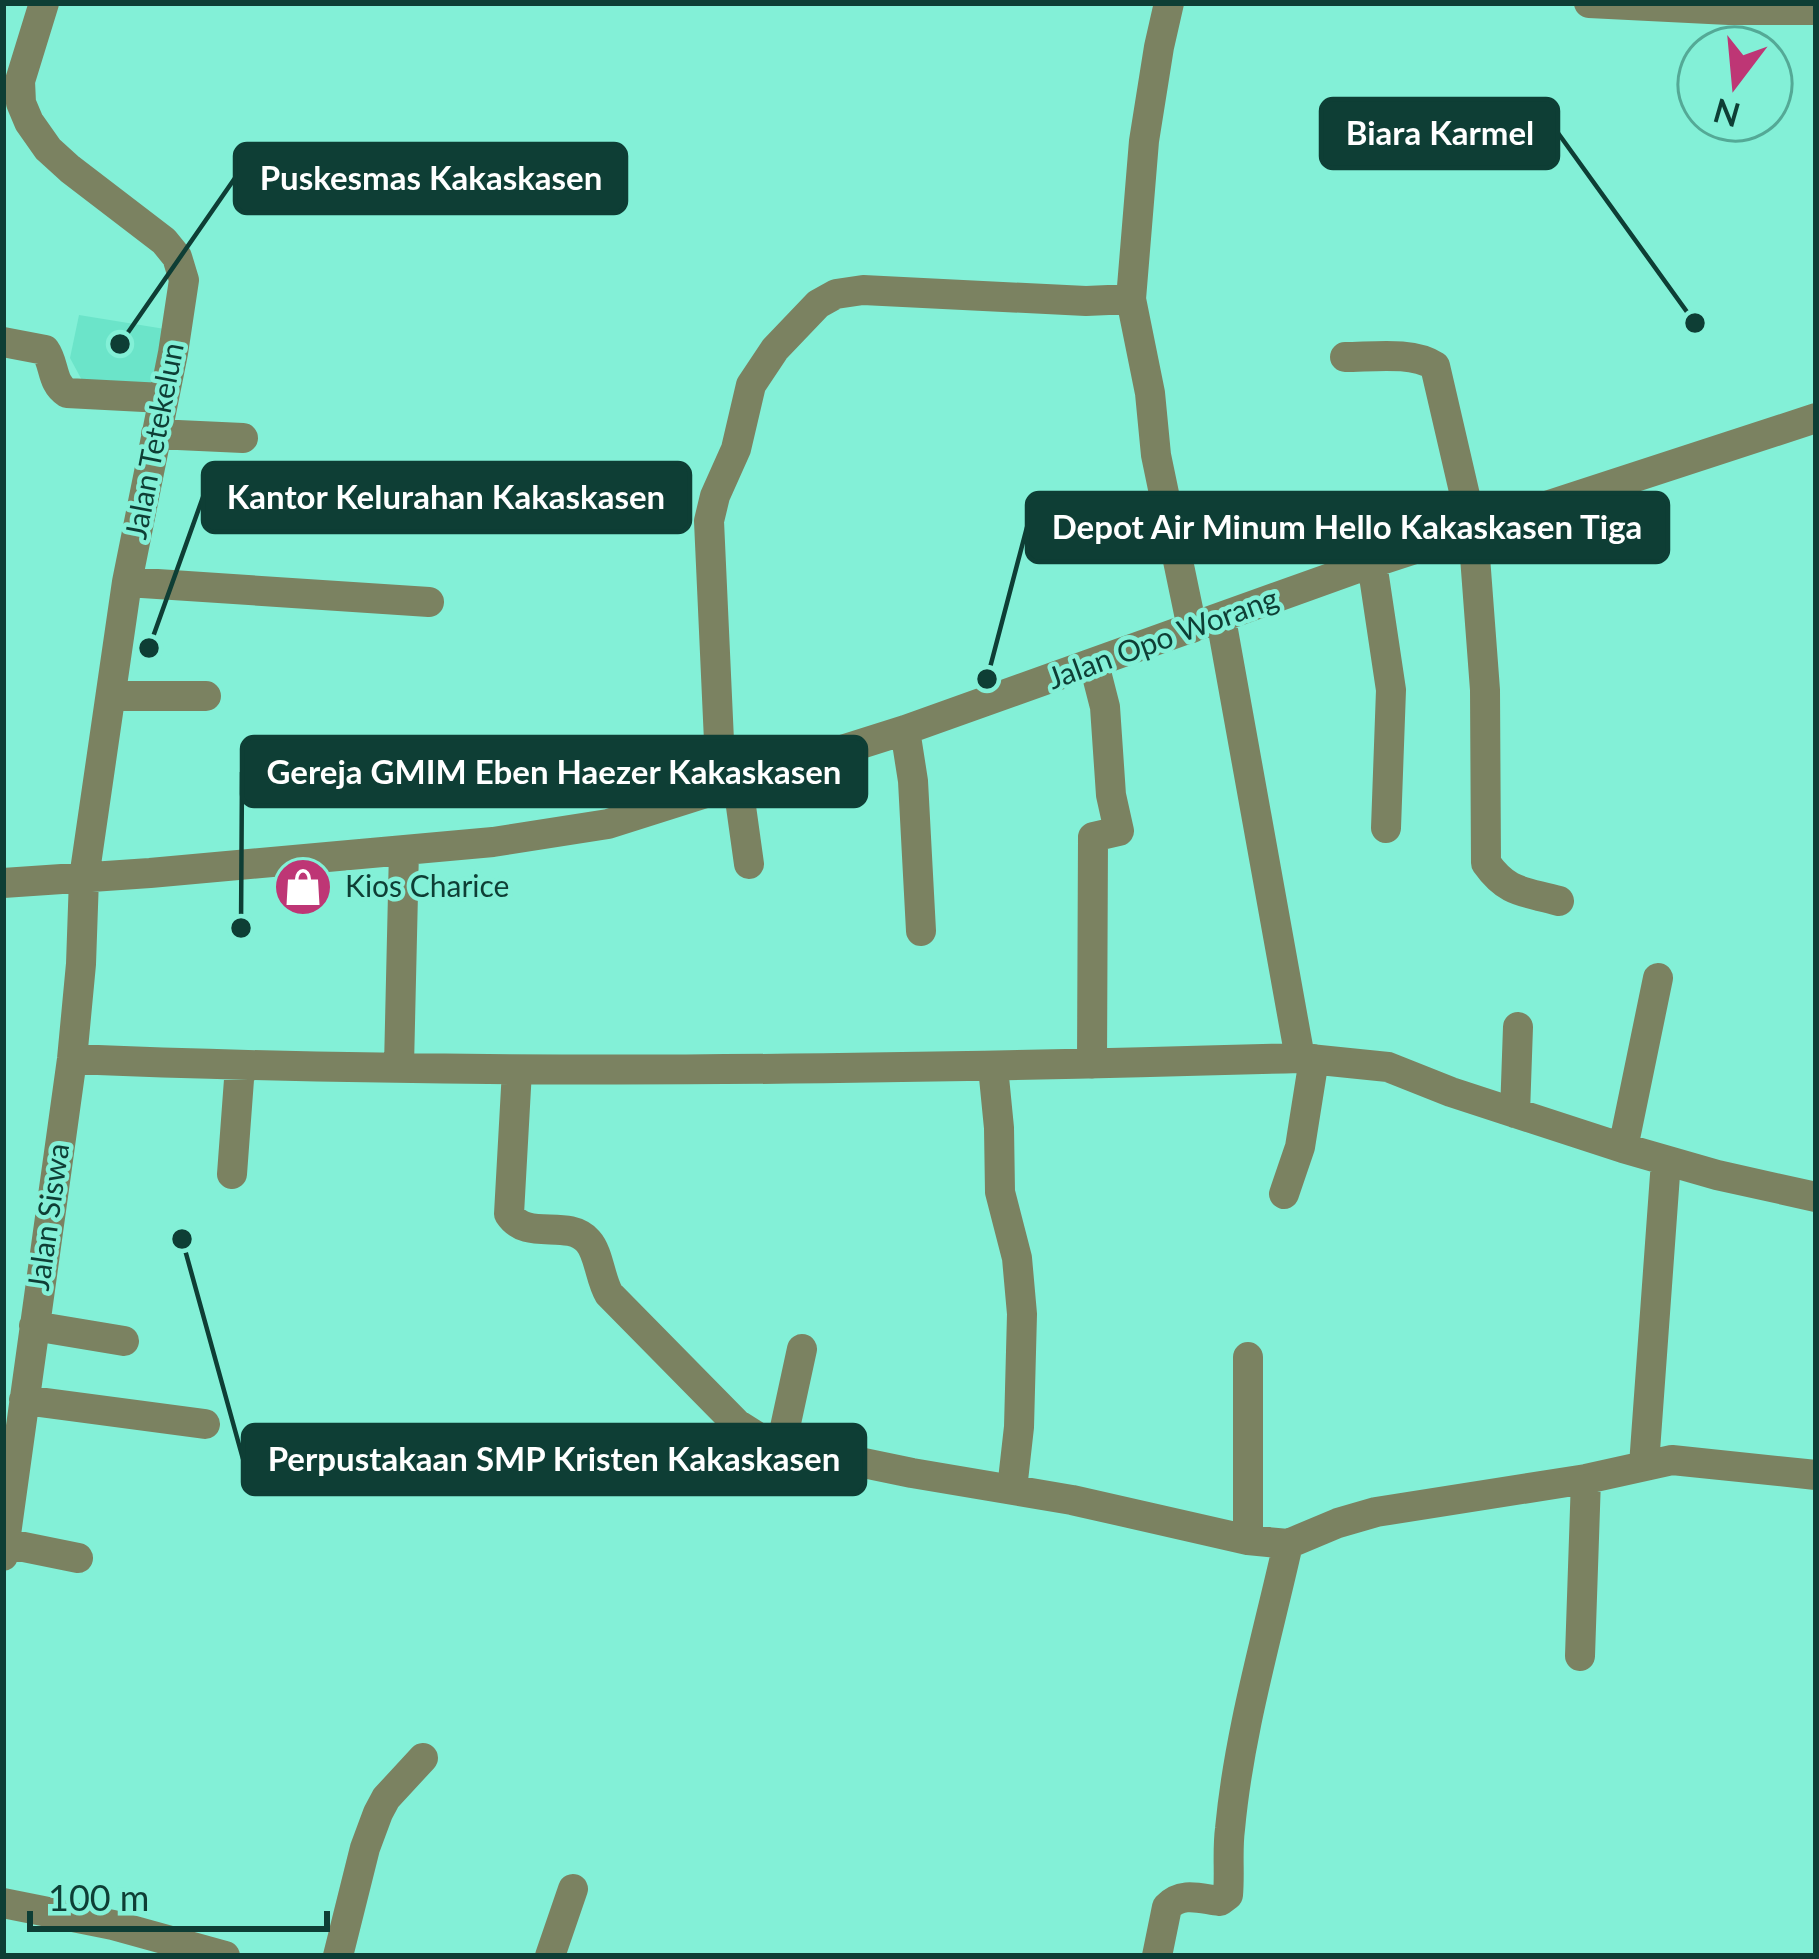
<svg xmlns="http://www.w3.org/2000/svg" width="1819" height="1959" viewBox="0 0 1819 1959" font-family="Lato,sans-serif">
	<rect width="100%" height="100%" fill="#83f0d7"/>
	<path fill="#6be4c9" d="M79,315L171,330L157,393L84,384L70,358Z"/>
	<g fill="none" stroke-linecap="round" stroke-linejoin="round">
		<path stroke="#7b8261" stroke-width="30" d="M1169,3L1159,47L1144,141L1131,299L1150,393L1156,455L1192,628
			M1589,3L1729,10H1816
			M3,342L45,350C55,364 51,383 67,393L163,398
			M1345,357C1372,357 1412,351 1435,366L1473,530L1485,690L1486,863C1508,894 1524,891 1559,901
			M156,434L243,438
			M1372,563L1391,690L1386,828
			M127,582L429,602
			M111,696H206
			M905,730L913,781L921,931
			M738,785L749,864
			M724,788L719,741L709,521L715,496L736,449L751,385L775,349L818,304L836,294L863,290L1086,301L1131,299
			M3,883L150,873L493,842L608,824L905,730L1372,563L1816,418
			M1300,1058L1388,1067L1451,1092L1623,1148L1717,1175L1816,1197
			M72,1059C481,1076 891,1070 1300,1058L1221,619
			M1092,1064L1093,837L1119,831L1111,795L1105,707L1094,664
			M399,1066L404,850
			M993,1067L999,1128L1000,1192L1017,1258L1022,1314L1019,1427L1012,1489
			M517,1070L509,1214C527,1242 567,1218 588,1241C599,1253 600,1279 609,1294L737,1424L767,1443L912,1473L1072,1500L1248,1540L1288,1544L1338,1523L1376,1512L1586,1479L1672,1460L1816,1475
			M1515,1113L1518,1027
			M1623,1148L1658,978
			M232,1174L240,1066
			M1284,1194L1300,1147L1314,1059
			M34,1326L124,1341
			M1248,1357V1540
			M24,1400L205,1424
			M781,1446L802,1349
			M1644,1465L1666,1161
			M4,1543L78,1558
			M3,1556L72,1059L81,964L84,878L127,582L173,353L184,280L177,257L164,241L70,169L48,149L29,122L21,103L20,81L44,3
			M1580,1656L1586,1479
			M3,1903L113,1925L225,1956
			M338,1956L365,1848L378,1813L386,1798L423,1758
			M550,1956L573,1889
			M1157,1956L1167,1907C1182,1891 1201,1899 1220,1901L1228,1895C1230,1873 1227,1851 1230,1829C1239,1732 1267,1638 1288,1544"/>
	</g>
	<defs>
		<g id="shop-disc" transform="scale(3)"><circle r="9.5" fill="#be3675" stroke="#83f0d7"/><path d="M-5-2.5h2.3a2.7 3.5 0 0 1 5.4 0H5L5.5 6h-11ZM-1.5-2.5h3a1.5 2.3 0 0 0-3 0Z" fill="#fff"/></g>
	</defs>
	<g fill-rule="evenodd">
		<use href="#shop-disc" x="303" y="887"/>
	</g>
	<g text-anchor="middle" stroke-width="9" stroke-linejoin="round" paint-order="stroke">
		<g font-size="30" fill="#0e3e35" stroke="#83f0d7">
			<text transform="translate(155 441) rotate(-79)" y="10">Jalan Tetekelun</text>
			<text transform="translate(1163 639) rotate(-20)" y="10">Jalan Opo Worang</text>
			<text transform="translate(49 1217) rotate(-82)" y="10">Jalan Siswa</text>
		</g>
		<g font-size="30" fill="#0e3e35" stroke="#83f0d7" text-anchor="start">
			<text x="345" y="897">Kios Charice</text>
		</g>
	</g>
	<path fill="none" stroke="#0e3e35" stroke-width="4.5" d="M1695 323L1558 133M120 344L235 178M149 648L203 497M987 679L1027 527M241 928L242 772M182 1239L243 1459"/>
	<g fill="#0e3e35" stroke="#83f0d7" stroke-width="4.5">
		<circle cx="1695" cy="323" r="12"/>
		<circle cx="120" cy="344" r="12"/>
		<circle cx="149" cy="648" r="12"/>
		<circle cx="987" cy="679" r="12"/>
		<circle cx="241" cy="928" r="12"/>
		<circle cx="182" cy="1239" r="12"/>
	</g>
	<g fill="#0e3e35" stroke="#0e3e35" stroke-width="4.5">
		<rect x="1321" y="99" width="237" height="69" rx="12"/>
		<rect x="235" y="144" width="391" height="69" rx="12"/>
		<rect x="203" y="463" width="487" height="69" rx="12"/>
		<rect x="1027" y="493" width="641" height="69" rx="12"/>
		<rect x="242" y="737" width="624" height="69" rx="12"/>
		<rect x="243" y="1425" width="622" height="69" rx="12"/>
	</g>
	<g font-size="33" text-anchor="middle" font-weight="bold" fill="#fff">
		<text x="1440" y="145">Biara Karmel</text>
		<text x="431" y="190">Puskesmas Kakaskasen</text>
		<text x="446" y="509">Kantor Kelurahan Kakaskasen</text>
		<text x="1347" y="539">Depot Air Minum Hello Kakaskasen Tiga</text>
		<text x="554" y="784">Gereja GMIM Eben Haezer Kakaskasen</text>
		<text x="554" y="1471">Perpustakaan SMP Kristen Kakaskasen</text>
	</g>
	<rect width="1819" height="1959" fill="none" stroke="#0e3e35" stroke-width="12"/>
	<g transform="translate(1735 84) rotate(196)"><circle r="57" fill="#83f0d7" stroke="#54a996" stroke-width="3"/>
	<path d="M0-9L21 45L0 30L-21 45Z" fill="#be3675"/>
	<text y="-18" font-size="33" font-weight="bold" text-anchor="middle" fill="#0e3e35">N</text>
	</g>
	<path d="M30 1911v18h297v-18" fill="none" stroke="#0e3e35" stroke-width="6"/>
	<text x="48" y="1911" font-size="36" fill="#0e3e35" stroke="#83f0d7" stroke-width="9" paint-order="stroke">100 m</text>
</svg>
